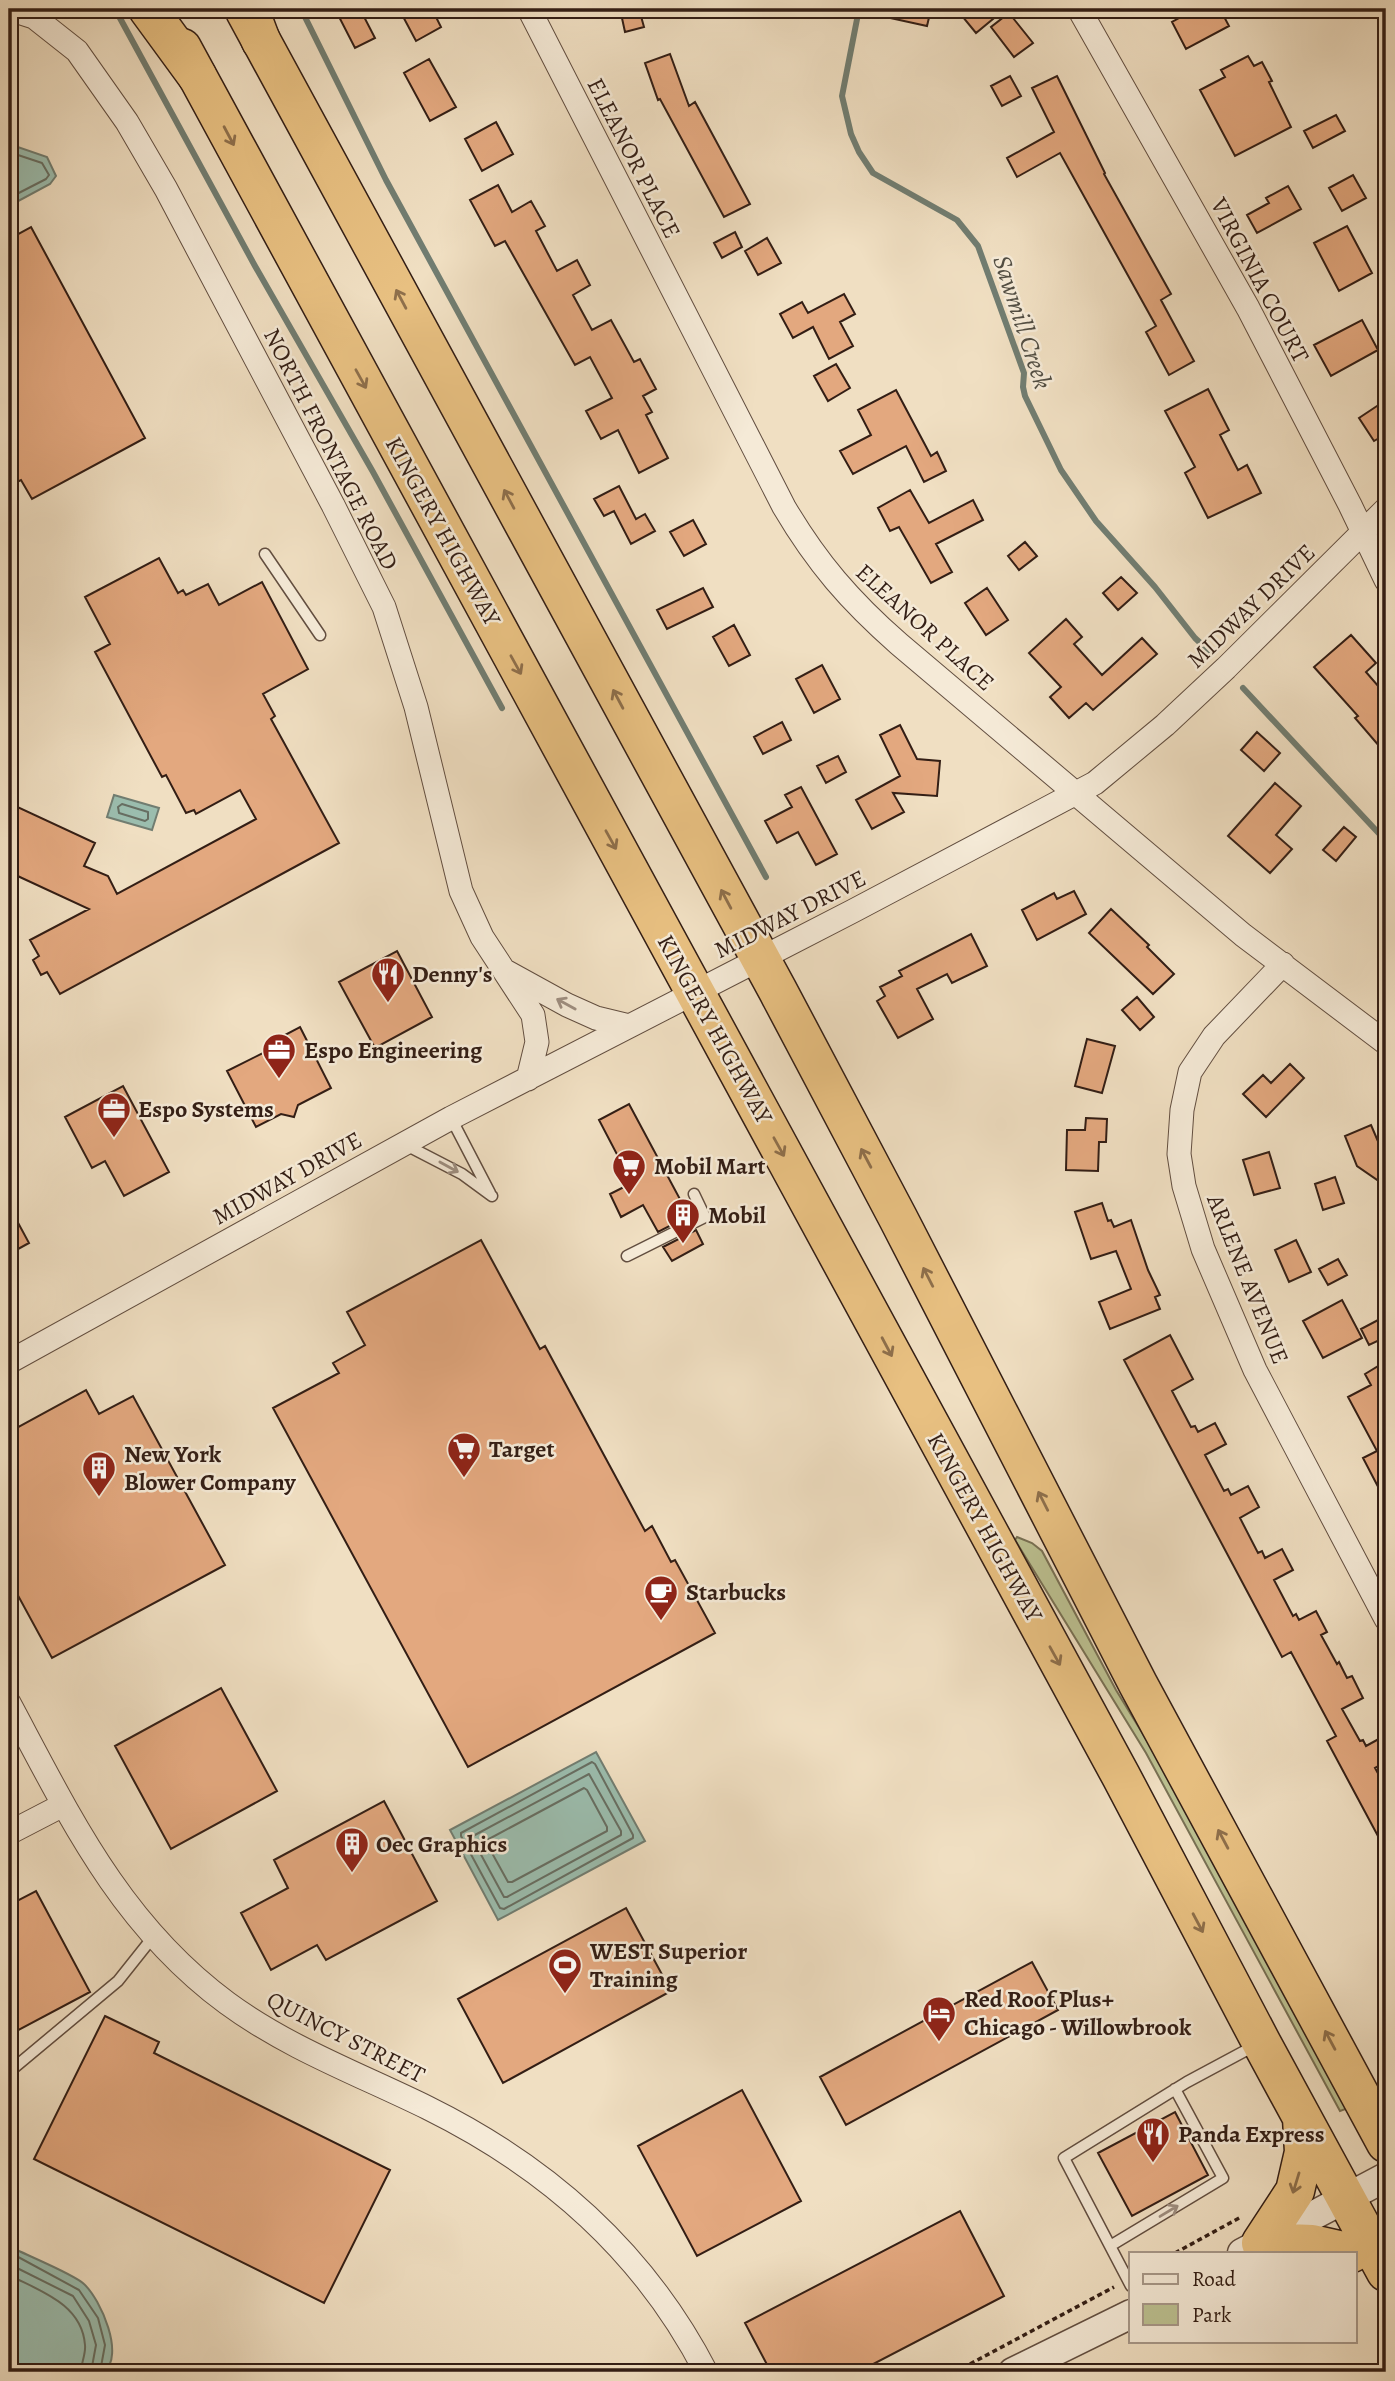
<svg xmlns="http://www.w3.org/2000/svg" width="1395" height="2381" viewBox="0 0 1395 2381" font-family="Alegreya,serif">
	<rect width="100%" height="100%" fill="#f0dfc2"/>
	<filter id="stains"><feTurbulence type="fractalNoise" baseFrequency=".00286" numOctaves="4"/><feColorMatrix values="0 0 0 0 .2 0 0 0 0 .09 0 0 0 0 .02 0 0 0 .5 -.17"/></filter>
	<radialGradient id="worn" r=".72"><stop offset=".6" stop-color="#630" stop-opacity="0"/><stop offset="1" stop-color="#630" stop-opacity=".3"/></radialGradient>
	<path fill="#bcc191" stroke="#787053" stroke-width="2" d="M1017,1537L1032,1543L1042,1551L1116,1690L1176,1788L1351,2107L1340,2111L1146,1753L1015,1540Z"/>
	<path fill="#9bbdae" stroke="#717d71" stroke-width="2" d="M9,144L47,157L56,176L50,184L9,206Z
		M114,795L159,808L152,830L107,817Z
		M596,1752L645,1841L498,1920L450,1830Z
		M9,2242L17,2250C31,2257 75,2275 84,2284C101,2300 125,2355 104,2372H9Z"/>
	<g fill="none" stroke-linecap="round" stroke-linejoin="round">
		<path stroke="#676e62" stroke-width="2" d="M9,152L42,163L49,175L46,179L9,198
			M122,804L148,812V819L145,821L119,813L118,807Z
			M592,1762L595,1764L633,1835V1838L504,1909L500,1908L461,1836V1833Z
			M589,1774L621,1831V1835L507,1897H504L473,1840V1836Z
			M584,1788L587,1790L607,1827V1831L512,1882H508L487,1844V1840Z
			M9,2252L79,2290L98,2318L105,2345L100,2372
			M9,2264L73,2296L89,2321L96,2345L91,2372
			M9,2275C40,2291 82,2304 85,2345C86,2354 81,2363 81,2372"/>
		<path stroke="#717d71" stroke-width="6" d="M115,9L255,266L373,472L502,708
			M301,9L386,180L766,877
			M859,9L842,96L851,134L859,152L873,173L957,220L978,246L1024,373L1023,387L1025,396L1061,470L1096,521L1155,587L1195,638L1210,652
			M1243,688L1386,841"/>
	</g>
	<path fill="#e3a87f" stroke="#331e15" stroke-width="2" d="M335,9H360L375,38L355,48Z
		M399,9H432L441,27L416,41Z
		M620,9H639L644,27L625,32Z
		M882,9H931L927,26L881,16Z
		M971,9H1005L976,33L962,16Z
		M1176,9H1220L1229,26L1186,49L1172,22L1181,17Z
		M1009,13L1033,43L1014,57L991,27Z
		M670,54L689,106L695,102L750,204L724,217L660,99L658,100L645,63Z
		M1248,56L1254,66L1262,62L1272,81L1269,82L1291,127L1235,156L1200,90L1225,77L1221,70Z
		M429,59L456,107L430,121L404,73Z
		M1010,76L1021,96L1002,106L991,86Z
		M1057,76L1105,173L1104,174L1171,294L1161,300L1194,361L1169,375L1146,332L1156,326L1060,153L1017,177L1007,158L1054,132L1032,88Z
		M1336,115L1345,131L1313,148L1304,131Z
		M496,122L513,154L482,171L465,139Z
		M1353,175L1366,198L1342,211L1329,188Z
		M498,185L512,212L531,201L545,226L536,231L557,271L577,260L590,285L573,295L592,330L611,320L634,362L640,359L656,389L643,396L652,412L646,415L668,458L639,473L618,430L601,439L586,411L612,398L590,357L575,365L505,241L495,246L470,200Z
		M1288,186L1301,209L1257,233L1247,215L1269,203L1266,198Z
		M1347,226L1372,273L1339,291L1314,243Z
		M31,227L145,438L32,499L21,480L9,486V239Z
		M735,232L742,247L722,258L714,243Z
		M767,238L781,263L758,275L745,251Z
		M844,294L855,314L840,322L853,346L829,359L813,327L793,338L780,314L802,302L808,313Z
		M1362,320L1378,350L1331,376L1314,345Z
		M836,364L850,388L828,401L814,376Z
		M1208,389L1229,430L1220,435L1238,470L1247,465L1261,493L1208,518L1185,473L1195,467L1165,411Z
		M896,390L931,456L937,452L946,471L924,482L906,446L853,474L840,451L871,435L858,410Z
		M1386,400V434L1374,441L1359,418Z
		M619,486L636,519L645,514L655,531L631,544L614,511L604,516L594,499Z
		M910,490L929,523L973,500L983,520L936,544L952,572L931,583L899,527L890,531L878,508Z
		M693,520L706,544L684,556L670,532Z
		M1025,542L1037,556L1019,570L1008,556Z
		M159,558L178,593L183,590L186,595L208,584L219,605L262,582L308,669L263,694L275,716L271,719L339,843L60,994L47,972L41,975L33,960L39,956L30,940L89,909L9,872V803L95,843L84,866L108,876L117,894L256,819L240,790L196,814L194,810L186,813L166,775L162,777L95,652L110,644L85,597Z
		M1121,577L1137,593L1118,610L1103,593Z
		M703,588L713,607L667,629L657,610Z
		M987,588L1008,620L986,635L965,603Z
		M1066,619L1082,637L1074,644L1102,675L1142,638L1157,654L1093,710L1086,703L1069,718L1050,697L1061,687L1029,653Z
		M734,625L750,655L729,666L713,637Z
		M1351,635L1376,663L1366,672L1386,695V754L1355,718L1358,716L1314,667Z
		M822,665L840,699L814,713L796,679Z
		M782,722L791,740L763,754L754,737Z
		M900,725L917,759L940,761L937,796L893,793L904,812L872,829L856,800L900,776L880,735Z
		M1257,732L1280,753L1264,771L1241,750Z
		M838,756L846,772L826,783L817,766Z
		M1275,783L1301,806L1276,835L1292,849L1270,873L1228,836Z
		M801,787L837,854L816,865L798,832L777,843L765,821L792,807L785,795Z
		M1344,827L1356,837L1336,861L1323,850Z
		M1074,891L1086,914L1037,940L1022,910L1054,893L1057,899Z
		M1111,909L1149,945L1147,947L1174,974L1153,994L1089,933Z
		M971,934L987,966L952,983L947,974L917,989L933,1019L898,1038L877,1001L885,996L880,987L902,976L899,971Z
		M397,951L432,1017L375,1048L339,982Z
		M1137,997L1154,1017L1140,1030L1122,1010Z
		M300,1027L331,1088L298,1105L294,1117L281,1114L256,1127L227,1071L269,1050L266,1045Z
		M1087,1039L1115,1046L1102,1093L1075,1086Z
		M1290,1064L1304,1078L1266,1117L1243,1094L1263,1075L1271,1083Z
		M123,1086L169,1172L124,1196L105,1161L92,1168L65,1117Z
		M629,1104L689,1216L658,1232L643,1205L621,1217L610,1194L632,1183L599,1120Z
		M1086,1118L1107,1119L1106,1142H1099L1098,1171L1066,1170L1067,1130H1085Z
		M1371,1125L1386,1160V1186L1357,1166L1345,1136Z
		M1269,1152L1280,1188L1254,1195L1243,1160Z
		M1335,1177L1344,1203L1323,1210L1315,1184Z
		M1102,1203L1108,1221L1111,1220L1114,1227L1131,1220L1148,1270L1160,1295L1155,1297L1160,1309L1110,1329L1099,1302L1131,1289L1116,1251L1091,1259L1075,1212Z
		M9,1206L29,1243L9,1254Z
		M696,1230L703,1244L672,1261L663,1247Z
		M481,1240L540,1349L545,1346L645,1531L652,1526L671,1562L675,1560L715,1633L468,1767L273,1408L339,1373L333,1363L365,1345L347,1312Z
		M1296,1240L1311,1272L1289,1282L1275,1250Z
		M1338,1259L1347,1275L1328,1285L1319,1269Z
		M1342,1300L1362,1338L1323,1358L1303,1321Z
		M1380,1319L1386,1337L1369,1345L1361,1329Z
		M1170,1335L1193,1379L1172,1391L1191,1427L1195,1426L1198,1432L1215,1423L1226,1444L1205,1455L1224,1491L1228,1489L1231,1495L1248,1486L1259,1507L1240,1518L1258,1553L1262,1551L1265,1558L1282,1549L1293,1570L1274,1580L1293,1616L1296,1614L1299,1620L1316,1611L1327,1632L1321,1635L1337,1664L1339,1662L1347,1678L1352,1676L1363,1698L1342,1709L1360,1741L1363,1740L1366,1746L1386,1735V1762L1375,1768L1386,1788V1851L1327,1741L1336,1736L1291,1652L1282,1657L1124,1360Z
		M1380,1365L1386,1377V1502L1363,1458L1377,1451L1348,1397L1371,1385L1365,1374Z
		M86,1390L99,1414L133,1396L225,1565L52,1658L9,1579V1432Z
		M221,1688L277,1791L171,1849L115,1746Z
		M384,1801L437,1901L326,1960L317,1945L271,1970L241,1913L288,1888L274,1860Z
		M36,1891L90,1992L9,2035V1905Z
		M626,1908L671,1991L503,2083L458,1999Z
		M1032,1962L1058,2010L846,2125L820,2077Z
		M105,2016L159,2042L154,2053L390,2170L324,2303L34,2159Z
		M742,2090L801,2201L697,2256L638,2146Z
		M1175,2112L1208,2175L1132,2216L1098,2153Z
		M960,2211L1004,2296L858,2372H771L745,2323Z"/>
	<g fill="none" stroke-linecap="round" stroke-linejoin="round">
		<g stroke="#624e40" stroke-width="13">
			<path id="service" d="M265,554L320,635
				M451,1118L490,1193
				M404,1144L462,1174L492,1196
				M627,1256L705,1217L694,1194
				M9,2072L118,1981L153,1937
				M1110,2246L1223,2178L1175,2089
				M1131,2286L1064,2158L1187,2082L1256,2045"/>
		</g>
		<g stroke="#624e40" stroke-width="25">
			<path id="minor" d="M9,9L34,17L77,51L127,122L166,189L333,505L384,607L416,707L461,891L482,937L533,1015L537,1042L528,1079
				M529,9L784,507C817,563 850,601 899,644L1243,935L1386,1043
				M1079,9L1248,308L1350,505L1386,580
				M1283,964L1214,1036L1190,1072L1182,1110L1179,1154L1184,1186L1203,1249L1255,1370L1386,1619
				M507,972L567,1005L596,1018L629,1026
				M9,1362L451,1118L853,911L1095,783L1165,725L1226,668L1386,509
				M9,1703C70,1817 120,1924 227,2003C288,2048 361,2075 428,2108C549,2168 644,2252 706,2372
				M9,1833L63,1805"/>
		</g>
		<g stroke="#624e40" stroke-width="31">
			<path id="tertiary" d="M1242,2253L1386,2177
				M1013,2372L1131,2314"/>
		</g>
		<g stroke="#331e15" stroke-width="41">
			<path id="trunk" d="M245,11L778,991L898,1218L1138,1684L1386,2143
				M182,48L1121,1776L1261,2042L1386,2272
				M1263,2242L1312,2244L1352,2253
				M1261,2243L1295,2191L1304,2152L1302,2118"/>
		</g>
		<g stroke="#331e15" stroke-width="41">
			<path id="motorway" d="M148,9L197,76
				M249,9L261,41"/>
		</g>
		<path stroke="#331e15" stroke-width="3.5" stroke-dasharray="5 3.5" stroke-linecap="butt" d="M1175,2253L1241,2217
			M955,2372L1114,2287"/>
		<use href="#service" stroke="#f5ead7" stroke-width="10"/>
		<use href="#minor" stroke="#f5ead7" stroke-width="23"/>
		<use href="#tertiary" stroke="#f5ead7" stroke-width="28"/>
		<use href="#trunk" stroke="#e8c081" stroke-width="38"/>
		<use href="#motorway" stroke="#e8c081" stroke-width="38"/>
	</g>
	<defs><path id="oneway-shaft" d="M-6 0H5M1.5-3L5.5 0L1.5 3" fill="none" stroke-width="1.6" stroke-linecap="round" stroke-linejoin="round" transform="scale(1.75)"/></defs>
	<g stroke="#8e6f4b">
		<use href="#oneway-shaft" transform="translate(229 136) rotate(62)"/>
		<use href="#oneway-shaft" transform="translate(401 299) rotate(-118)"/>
		<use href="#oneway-shaft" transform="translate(361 379) rotate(61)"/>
		<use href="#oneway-shaft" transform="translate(509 499) rotate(-118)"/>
		<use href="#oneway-shaft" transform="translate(516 665) rotate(61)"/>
		<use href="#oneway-shaft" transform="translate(618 699) rotate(-118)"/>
		<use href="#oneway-shaft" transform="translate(611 840) rotate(61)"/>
		<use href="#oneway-shaft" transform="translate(726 899) rotate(-118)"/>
		<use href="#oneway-shaft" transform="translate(779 1147) rotate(61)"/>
		<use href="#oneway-shaft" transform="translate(866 1158) rotate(-118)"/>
		<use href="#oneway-shaft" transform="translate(928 1277) rotate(-117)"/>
		<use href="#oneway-shaft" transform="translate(887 1347) rotate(62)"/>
		<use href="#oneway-shaft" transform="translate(1043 1501) rotate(-117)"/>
		<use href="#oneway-shaft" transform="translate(1055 1656) rotate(61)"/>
		<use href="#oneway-shaft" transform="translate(1223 1839) rotate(-118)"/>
		<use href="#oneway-shaft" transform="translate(1198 1923) rotate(62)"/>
		<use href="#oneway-shaft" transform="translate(1330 2040) rotate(-118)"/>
		<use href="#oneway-shaft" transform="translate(1296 2183) rotate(107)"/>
	</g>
	<g stroke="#9e8e80">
		<use href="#oneway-shaft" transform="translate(566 1004) rotate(-151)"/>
		<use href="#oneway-shaft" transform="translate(449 1167) rotate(29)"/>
		<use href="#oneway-shaft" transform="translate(1169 2211) rotate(-31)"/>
	</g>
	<defs>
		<g id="restaurant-pin" transform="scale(1.75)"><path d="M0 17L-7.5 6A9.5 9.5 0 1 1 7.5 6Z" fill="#8f2418" stroke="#f5ead7"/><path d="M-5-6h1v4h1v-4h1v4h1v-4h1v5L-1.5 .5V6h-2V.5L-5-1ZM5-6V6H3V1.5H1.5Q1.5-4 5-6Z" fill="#fff"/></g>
		<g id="office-pin" transform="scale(1.75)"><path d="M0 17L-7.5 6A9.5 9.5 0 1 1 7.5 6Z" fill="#8f2418" stroke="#f5ead7"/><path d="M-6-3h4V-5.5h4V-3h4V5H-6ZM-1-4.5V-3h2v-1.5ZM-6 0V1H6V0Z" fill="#fff"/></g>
		<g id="supermarket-pin" transform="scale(1.75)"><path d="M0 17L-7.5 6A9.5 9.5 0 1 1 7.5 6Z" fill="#8f2418" stroke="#f5ead7"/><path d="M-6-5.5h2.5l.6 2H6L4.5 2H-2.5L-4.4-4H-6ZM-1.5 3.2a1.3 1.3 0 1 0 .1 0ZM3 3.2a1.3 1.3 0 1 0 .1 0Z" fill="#fff"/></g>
		<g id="building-pin" transform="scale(1.75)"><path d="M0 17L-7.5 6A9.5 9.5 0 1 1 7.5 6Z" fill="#8f2418" stroke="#f5ead7"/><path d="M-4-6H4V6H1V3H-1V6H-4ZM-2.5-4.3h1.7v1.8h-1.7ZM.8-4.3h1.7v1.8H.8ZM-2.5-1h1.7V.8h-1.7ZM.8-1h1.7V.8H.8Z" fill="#fff"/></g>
		<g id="cafe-pin" transform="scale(1.75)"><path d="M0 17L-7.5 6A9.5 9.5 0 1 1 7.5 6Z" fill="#8f2418" stroke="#f5ead7"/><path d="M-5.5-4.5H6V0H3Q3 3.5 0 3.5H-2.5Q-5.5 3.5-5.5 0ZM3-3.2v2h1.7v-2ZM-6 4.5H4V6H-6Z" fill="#fff"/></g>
		<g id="stadium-pin" transform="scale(1.75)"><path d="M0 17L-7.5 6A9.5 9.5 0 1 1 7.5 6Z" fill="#8f2418" stroke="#f5ead7"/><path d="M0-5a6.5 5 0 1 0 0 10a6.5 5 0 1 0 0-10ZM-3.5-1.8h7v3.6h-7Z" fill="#fff"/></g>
		<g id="hotel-pin" transform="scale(1.75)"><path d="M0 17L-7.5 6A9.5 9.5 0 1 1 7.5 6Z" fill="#8f2418" stroke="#f5ead7"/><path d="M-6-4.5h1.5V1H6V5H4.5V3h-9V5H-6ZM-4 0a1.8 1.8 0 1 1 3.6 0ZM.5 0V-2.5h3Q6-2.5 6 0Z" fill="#fff"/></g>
	</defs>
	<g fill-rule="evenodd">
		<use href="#restaurant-pin" x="388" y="974"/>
		<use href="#office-pin" x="279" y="1050"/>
		<use href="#office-pin" x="114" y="1109"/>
		<use href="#supermarket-pin" x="629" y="1166"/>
		<use href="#building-pin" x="683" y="1215"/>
		<use href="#supermarket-pin" x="464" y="1449"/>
		<use href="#building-pin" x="99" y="1468"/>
		<use href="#cafe-pin" x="661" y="1592"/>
		<use href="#building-pin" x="352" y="1844"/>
		<use href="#stadium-pin" x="565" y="1965"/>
		<use href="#hotel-pin" x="939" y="2013"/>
		<use href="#restaurant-pin" x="1153" y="2134"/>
	</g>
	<g text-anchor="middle" stroke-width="5" stroke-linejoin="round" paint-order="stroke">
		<g font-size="24" fill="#331e15" stroke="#f5ead7">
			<text transform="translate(634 158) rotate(63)" y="8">ELEANOR PLACE</text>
			<text transform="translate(1260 280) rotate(62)" y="8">VIRGINIA COURT</text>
			<text transform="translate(331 449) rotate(63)" y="8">NORTH FRONTAGE ROAD</text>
			<text transform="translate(443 531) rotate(61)" y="8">KINGERY HIGHWAY</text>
			<text transform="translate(1251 606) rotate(-44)" y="8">MIDWAY DRIVE</text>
			<text transform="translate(925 627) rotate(42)" y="8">ELEANOR PLACE</text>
			<text transform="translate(790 914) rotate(-27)" y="8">MIDWAY DRIVE</text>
			<text transform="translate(715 1029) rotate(61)" y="8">KINGERY HIGHWAY</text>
			<text transform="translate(287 1178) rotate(-29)" y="8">MIDWAY DRIVE</text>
			<text transform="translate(1248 1279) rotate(68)" y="8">ARLENE AVENUE</text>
			<text transform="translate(985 1527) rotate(61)" y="8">KINGERY HIGHWAY</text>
			<text transform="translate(346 2037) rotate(27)" y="8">QUINCY STREET</text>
		</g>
		<g font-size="24" font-weight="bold" fill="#331e15" stroke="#f5ead7" text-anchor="start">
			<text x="412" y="982">Denny's</text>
			<text x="304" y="1058">Espo Engineering</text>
			<text x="138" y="1117">Espo Systems</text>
			<text x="654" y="1174">Mobil Mart</text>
			<text x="708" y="1223">Mobil</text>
			<text x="489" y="1457">Target</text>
			<text x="124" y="1462">New York<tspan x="124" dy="28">Blower Company</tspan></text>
			<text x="686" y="1600">Starbucks</text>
			<text x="376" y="1852">Oec Graphics</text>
			<text x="590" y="1959">WEST Superior<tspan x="590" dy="28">Training</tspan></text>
			<text x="964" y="2007">Red Roof Plus+<tspan x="964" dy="28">Chicago - Willowbrook</tspan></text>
			<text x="1178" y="2142">Panda Express</text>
		</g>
		<g font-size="26" font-style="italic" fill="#524e43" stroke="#f5ead7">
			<text transform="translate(1023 322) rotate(72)" y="9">Sawmill Creek</text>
		</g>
	</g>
	<rect width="1395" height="2381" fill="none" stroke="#f0dfc2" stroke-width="35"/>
	<rect x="10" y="10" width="1374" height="2360" fill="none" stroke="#331e15" stroke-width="3.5"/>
	<rect x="18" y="18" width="1360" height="2346" fill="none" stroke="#331e15" stroke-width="2"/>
	<rect x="1129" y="2252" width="228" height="91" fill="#f5ead7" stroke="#a79889" stroke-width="2"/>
	<rect x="1143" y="2274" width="35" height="10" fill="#f5ead7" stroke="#a79889" stroke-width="2"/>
	<text x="1192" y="2286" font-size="21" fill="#331e15">Road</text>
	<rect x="1143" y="2304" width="35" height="21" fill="#bcc191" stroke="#a79889" stroke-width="2"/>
	<text x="1192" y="2322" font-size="21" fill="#331e15">Park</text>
	<rect width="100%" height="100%" filter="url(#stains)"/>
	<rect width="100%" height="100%" fill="url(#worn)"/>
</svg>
